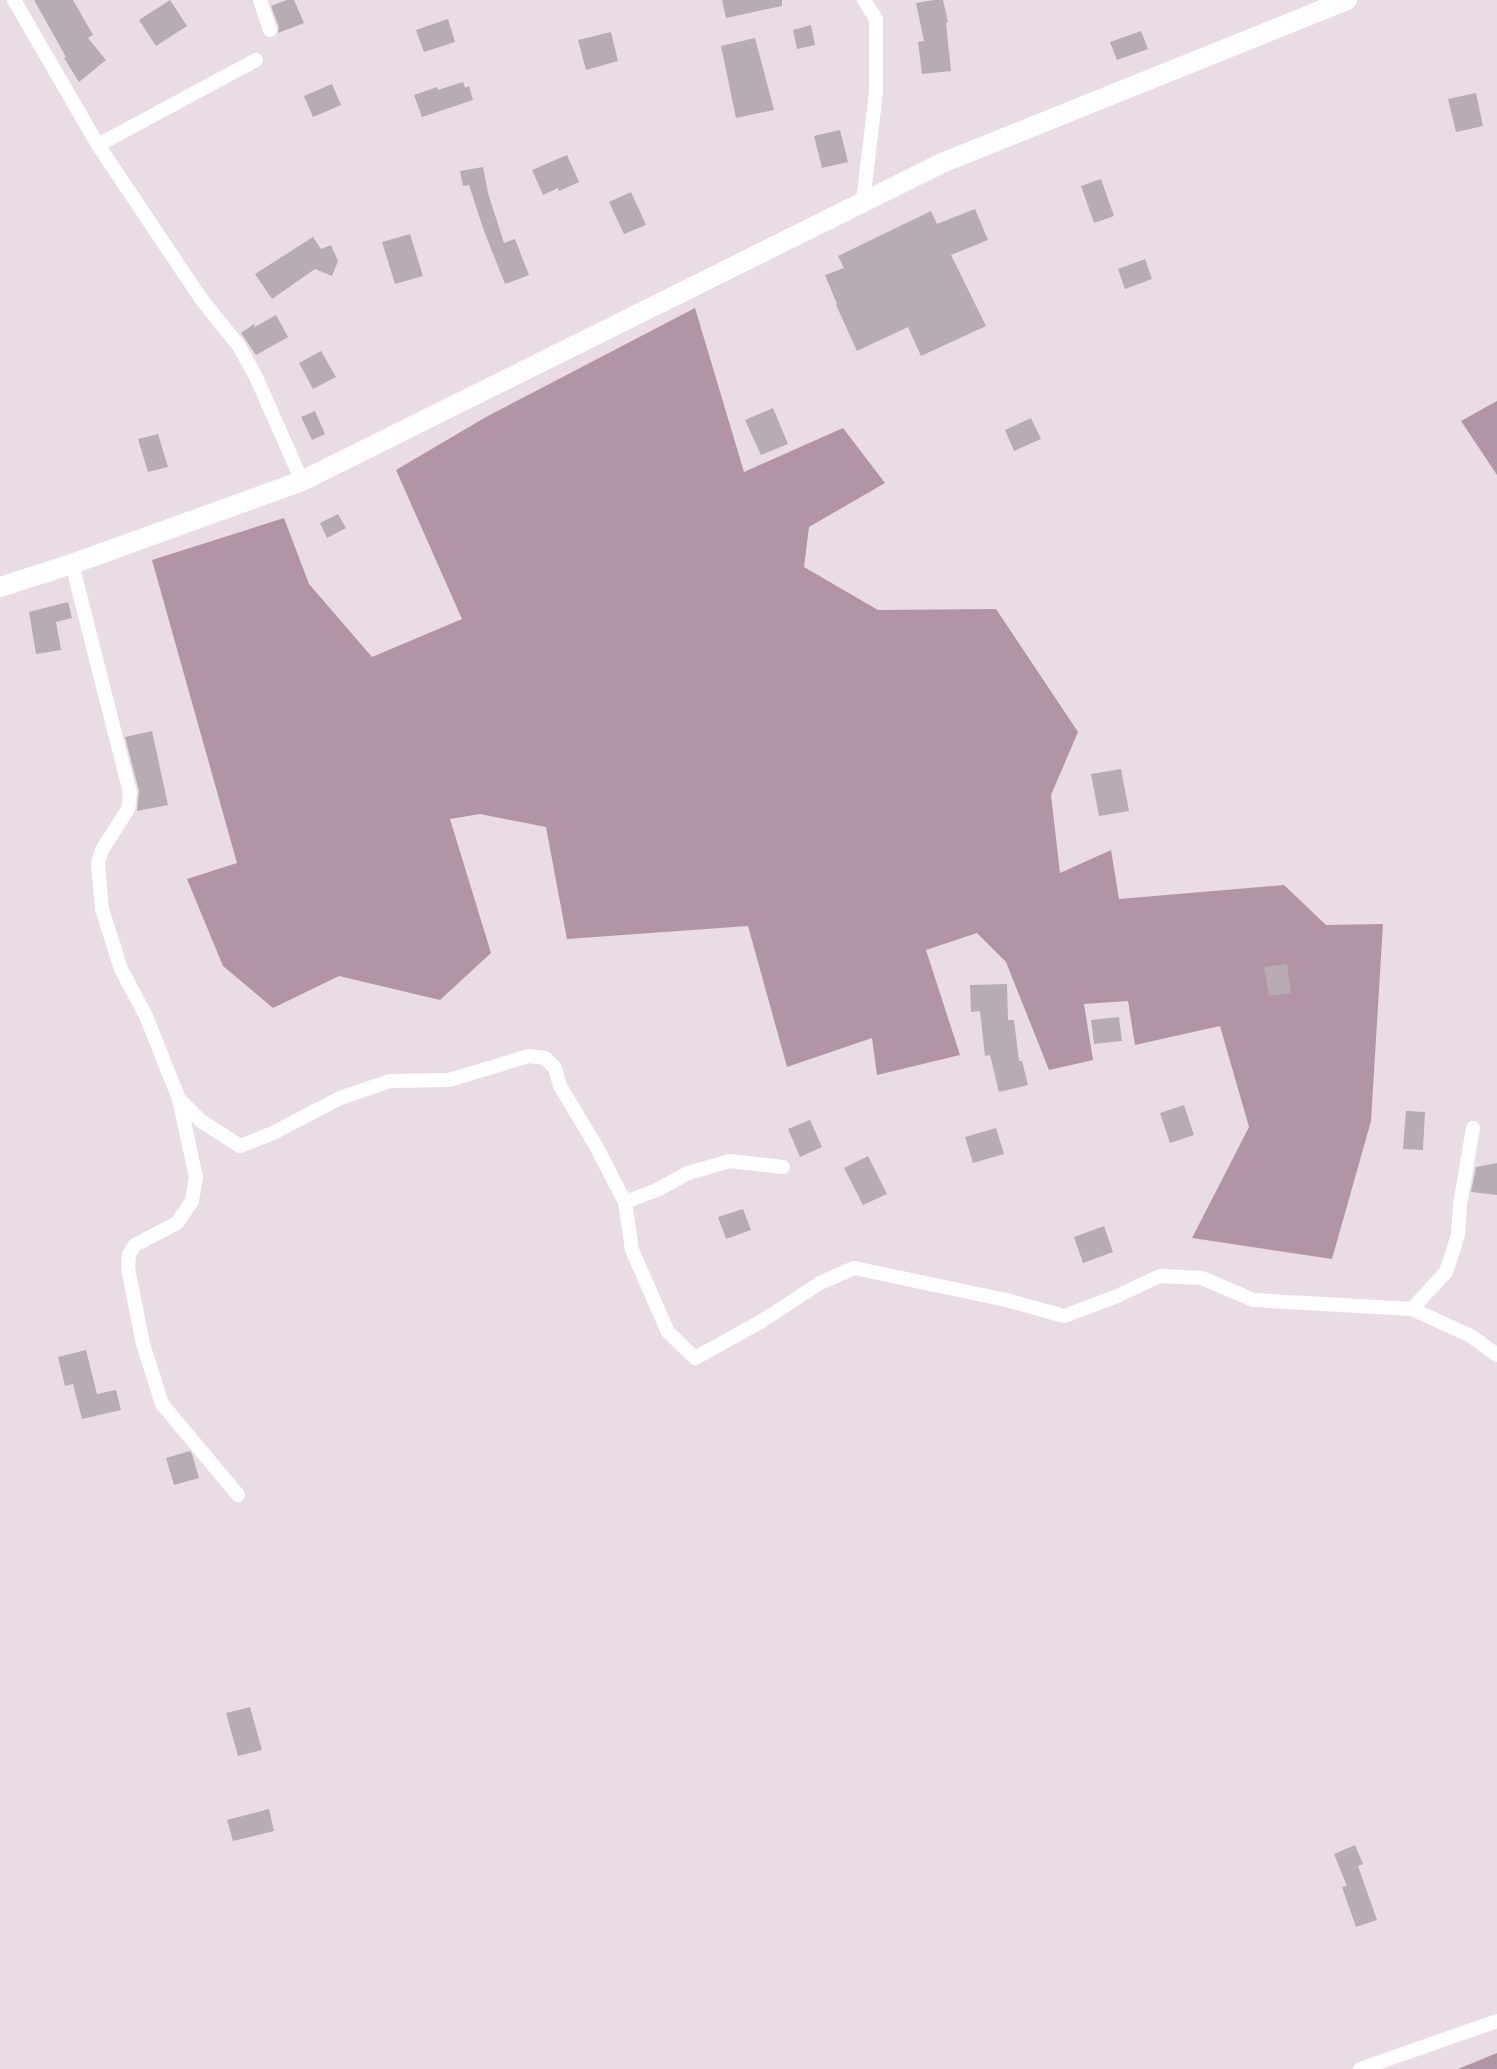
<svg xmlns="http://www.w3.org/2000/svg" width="1497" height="2069" viewBox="0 0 1497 2069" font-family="'Nunito Sans',sans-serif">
	<rect width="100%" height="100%" fill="#eadce5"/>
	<path fill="#b195a7" d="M695,308L744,472L843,428L885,483L809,527L804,567L878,610L996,609L1078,732L1051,795L1060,873L1111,850L1119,899L1284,885L1326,925L1383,924L1371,1121L1332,1259L1192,1238L1249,1127L1220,1026L1135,1045L1128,1001L1084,1004L1093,1060L1049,1070L1006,962L977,933L926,950L960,1055L877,1075L872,1038L787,1067L748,926L567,939L546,827L480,814L450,819L491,953L440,1000L339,976L273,1008L223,966L187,879L237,863L152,560L284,518L309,584L372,657L462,619L396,470L486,417Z
		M1497,401V475L1461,421Z
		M1497,2053V2069H1458Z"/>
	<path fill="#b8acb4" d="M34,0H73L93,35L88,38L106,60L79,82L64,58L66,57Z
		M170,0L187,26L156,46L139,20Z
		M287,0H294L304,23L278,33L279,27L271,6Z
		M722,0H782V6L726,18Z
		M934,0H943L948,22L946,23L951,71L922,74L918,42L924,41L916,3Z
		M448,19L455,42L424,52L416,30Z
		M811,25L815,45L797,49L793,30Z
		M1141,31L1148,49L1117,60L1110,42Z
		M611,32L618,61L586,70L578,40Z
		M755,38L774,110L736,118L721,46Z
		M463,82L465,88L469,86L473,100L422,117L414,95L437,87L438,90Z
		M332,84L341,105L313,117L304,96Z
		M1476,93L1483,126L1456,132L1448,99Z
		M840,130L848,162L822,168L814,136Z
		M567,155L579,182L559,191L558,188L543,195L532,170Z
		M483,167L488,193L504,243L515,239L529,275L505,284L484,231L469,185L463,186L460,171Z
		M1101,179L1114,216L1094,223L1081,186Z
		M631,192L646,225L624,234L609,202Z
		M975,209L988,240L951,255L986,326L921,356L908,327L857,351L836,305L837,304L825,275L844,268L838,256L931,211L937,224Z
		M410,234L423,276L395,284L382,242Z
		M313,237L321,249L331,245L338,261L332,276L315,269L272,299L255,274Z
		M1145,259L1152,279L1125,289L1118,269Z
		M276,315L288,337L256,355L241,333L254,324L255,327Z
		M321,351L336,377L313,389L299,363Z
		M773,408L788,444L761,455L745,420Z
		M315,411L325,434L312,440L301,417Z
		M1031,418L1041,439L1014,451L1005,430Z
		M158,434L168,467L148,472L138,439Z
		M338,514L346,528L327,538L320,523Z
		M68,602L72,618L56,622L61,650L36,654L29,612Z
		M152,731L168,805L137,811L139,791L125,737Z
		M1121,769L1129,811L1099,816L1091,774Z
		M1287,964L1291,993L1269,996L1264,967Z
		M1007,984L1008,1020H1014L1019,1061H1022L1028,1085L999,1092L990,1055L985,1056L980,1011L971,1012L970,985Z
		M1119,1017L1122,1041L1094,1044L1091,1020Z
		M1184,1105L1194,1135L1170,1143L1160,1113Z
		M1406,1111L1425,1112L1423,1150L1403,1149Z
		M810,1120L822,1147L800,1157L788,1129Z
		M996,1128L1004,1154L973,1163L965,1137Z
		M868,1156L887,1194L863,1205L844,1168Z
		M1497,1163V1195L1471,1192L1476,1167Z
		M743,1209L751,1230L726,1239L718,1217Z
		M1104,1226L1113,1252L1083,1263L1074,1237Z
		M86,1350L97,1394L116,1390L121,1410L82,1419L73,1384L65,1386L58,1357Z
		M190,1451L192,1454L199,1478L174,1485L166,1458Z
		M250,1707L262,1750L238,1756L226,1713Z
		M269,1809L274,1831L233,1841L227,1820Z
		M1355,1845L1363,1864L1358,1866L1377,1920L1356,1927L1342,1887L1347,1886L1334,1854Z"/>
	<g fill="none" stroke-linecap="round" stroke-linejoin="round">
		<path stroke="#fff" stroke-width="14" d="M14,0L98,145L202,300L239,346L256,377L302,481
			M260,0L270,30
			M98,145L256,60
			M863,202L876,92V19L864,0
			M72,564L130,793L128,809L102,850L98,863L102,909L121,969L146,1016L179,1099L201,1121L240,1146L273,1133L340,1098L390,1081L449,1080L529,1056L545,1058L555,1068L560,1086L596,1146L625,1202L657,1190L688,1173L730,1161L783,1167
			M179,1099L196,1177L192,1201L177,1223L135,1245L129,1254L128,1268L143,1344L162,1404L238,1495
			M625,1202L632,1250L668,1332L695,1358L762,1321L820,1283L854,1268L1006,1300L1064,1316L1115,1297L1160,1276L1202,1278L1253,1300L1412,1309L1471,1336L1497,1355
			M1412,1309L1446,1272L1452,1254L1458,1235L1460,1205L1473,1128
			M1360,2069L1497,2021"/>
		<path stroke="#fff" stroke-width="20" d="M0,587L72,564L302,481L942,163L1347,0"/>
	</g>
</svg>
